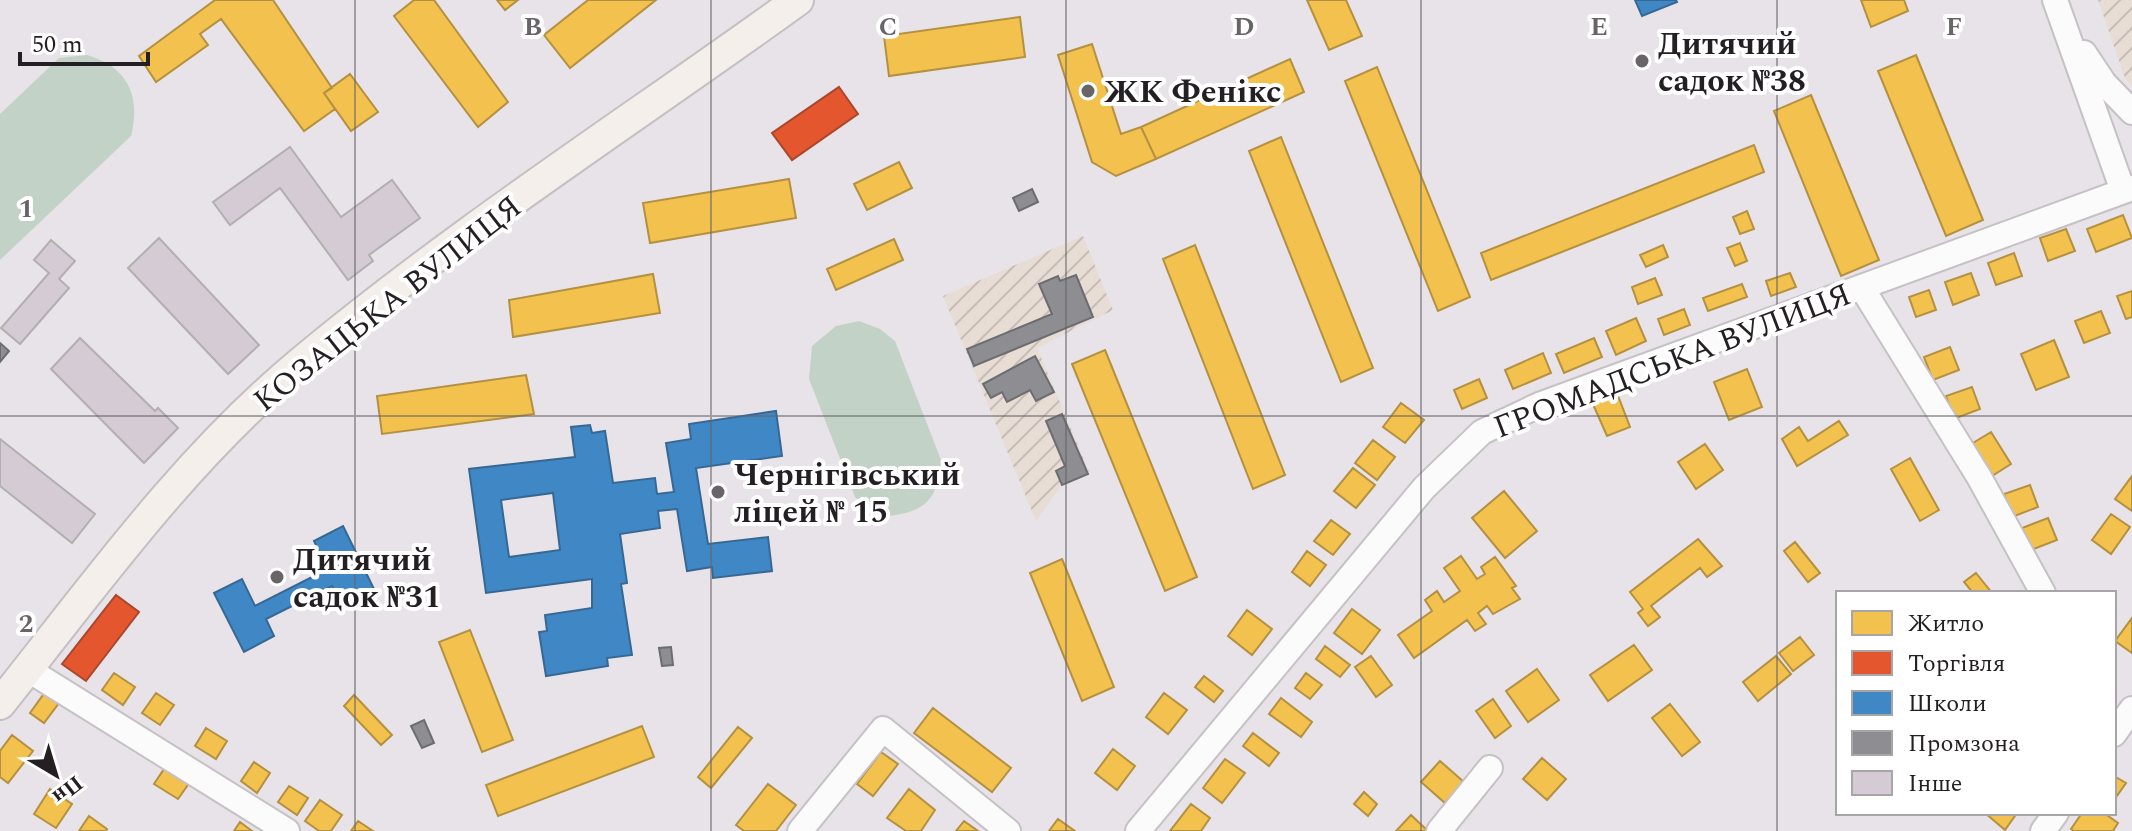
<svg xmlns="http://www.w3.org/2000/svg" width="2132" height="831" viewBox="0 0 2132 831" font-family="Spectral,serif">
	<defs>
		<pattern id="industrial-furrows" width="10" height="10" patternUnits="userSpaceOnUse" patternTransform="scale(2)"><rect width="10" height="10" fill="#e7ddd5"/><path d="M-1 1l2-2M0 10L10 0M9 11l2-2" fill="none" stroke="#c6bdb7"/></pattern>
	</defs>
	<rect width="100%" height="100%" fill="#e8e3e8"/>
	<path fill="url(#industrial-furrows)" d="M2098,0H2132V86L2125,78Z
		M1083,236L1113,310L1037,348L1089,471L1062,485L1036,521L943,296Z"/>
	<path fill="#c2d2c6" d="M87,55C128,67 141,96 131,136L0,260V114L59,58Z
		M859,321L880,329L895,341L941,460C938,505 921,513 880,517L855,497L809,379L812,346L836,326Z"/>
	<path fill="#f2c14e" stroke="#b49041" stroke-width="2" d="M215,0H273L332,88L324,93L335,109L304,131L221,19L200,34L208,45L156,82L139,56Z
		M414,0H434L508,102L478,127L394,16Z
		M497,0H518L505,10Z
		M588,0H656L570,68L544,35Z
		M1307,0H1346L1362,36L1329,50Z
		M1861,0H1904L1908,11L1871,27Z
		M1020,17L1025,57L889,76L884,36Z
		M1092,44L1121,134L1141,127L1156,159L1116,176L1092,162L1058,55Z
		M1916,55L1983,220L1946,236L1878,71Z
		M1290,59L1304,92L1156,159L1141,127Z
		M1377,67L1470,297L1438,311L1345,81Z
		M350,74L378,112L351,131L324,93Z
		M1811,95L1879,260L1841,276L1774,111Z
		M1281,137L1373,368L1341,382L1249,151Z
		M1754,145L1764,172L1491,280L1481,253Z
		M899,162L912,188L867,210L854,184Z
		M789,179L796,218L650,243L643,203Z
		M1747,211L1754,229L1740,234L1733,217Z
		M2123,215L2132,238L2096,252L2087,229Z
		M2066,229L2075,251L2048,261L2040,238Z
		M894,239L903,260L836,290L827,269Z
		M1740,243L1747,261L1735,266L1727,248Z
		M1195,245L1285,475L1253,489L1163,259Z
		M1663,245L1668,257L1646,267L1640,255Z
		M2014,253L2022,276L1996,285L1988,263Z
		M1790,273L1796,287L1771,296L1766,281Z
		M1971,273L1979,295L1953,305L1945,282Z
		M653,274L660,313L513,337L509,300Z
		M1655,278L1662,295L1638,304L1632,287Z
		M1742,284L1747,297L1708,311L1703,298Z
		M1929,290L1936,310L1916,317L1909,297Z
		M2132,291V317L2126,319L2117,296Z
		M1684,309L1690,325L1664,335L1658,319Z
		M2101,311L2110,333L2084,343L2075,321Z
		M1636,318L1646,341L1616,355L1606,331Z
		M1594,338L1602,357L1564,373L1556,354Z
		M2054,340L2069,377L2036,390L2021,354Z
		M1950,347L1959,370L1933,380L1924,357Z
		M1105,350L1197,577L1165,591L1072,364Z
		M1543,353L1551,373L1513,389L1505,370Z
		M1747,369L1762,407L1729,420L1714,382Z
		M526,375L534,414L382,434L377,396Z
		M1479,379L1487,398L1462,409L1454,390Z
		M1972,387L1980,409L1954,419L1946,396Z
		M1617,393L1630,427L1607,436L1592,402Z
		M1401,403L1424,420L1405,443L1383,427Z
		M1839,421L1848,435L1797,466L1782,439L1799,427L1808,441Z
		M1991,432L2011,464L1989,478L1968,446Z
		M1373,440L1395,457L1377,480L1355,463Z
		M1705,444L1723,470L1696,489L1678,462Z
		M1910,458L1939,510L1920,521L1891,469Z
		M1353,468L1375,485L1356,508L1334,491Z
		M2132,476V511L2115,499Z
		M2030,485L2038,507L2012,517L2004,494Z
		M1504,491L1537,531L1505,558L1472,518Z
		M2111,514L2130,527L2111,554L2092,540Z
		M2048,518L2057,540L2031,550L2022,528Z
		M1331,520L1350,534L1333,555L1314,541Z
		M1698,539L1722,566L1707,577L1700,568L1651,606L1660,617L1648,626L1638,613L1643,609L1630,592Z
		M1795,542L1820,573L1808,582L1784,551Z
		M1307,551L1326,565L1310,586L1292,572Z
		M1461,556L1477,579L1485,574L1481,567L1495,557L1516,586L1512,588L1520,599L1493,614L1487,606L1478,613L1486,624L1475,631L1467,620L1414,658L1398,635L1432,611L1425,600L1437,591L1444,602L1460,591L1444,568Z
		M1062,559L1114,687L1082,701L1030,573Z
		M1976,573L1992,593H1973L1964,582Z
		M1352,609L1380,630L1362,654L1334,633Z
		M1247,610L1272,629L1252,655L1228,636Z
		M2132,618V653L2115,641Z
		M470,630L513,740L482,752L439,642Z
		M1800,637L1814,655L1793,671L1779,653Z
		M1634,645L1652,670L1608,701L1590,675Z
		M1325,646L1350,665L1340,677L1316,659Z
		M1371,656L1392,685L1376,697L1355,667Z
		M1776,656L1791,674L1758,701L1743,682Z
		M1537,669L1559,700L1528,722L1506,691Z
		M114,673L135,687L123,705L102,690Z
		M1306,673L1322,685L1310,699L1295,688Z
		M1204,676L1223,691L1214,702L1195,687Z
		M48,688L62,699L44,723L30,713Z
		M156,693L174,705L160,725L142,713Z
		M1164,693L1187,710L1168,734L1146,717Z
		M354,695L392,735L381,745L344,706Z
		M1281,698L1312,722L1301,737L1269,714Z
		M1493,699L1511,726L1495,738L1476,711Z
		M1670,704L1700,742L1682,756L1652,718Z
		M933,708L1011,768L992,792L914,733Z
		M642,726L654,757L498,816L486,785Z
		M738,727L752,738L711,788L698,777Z
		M206,728L227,741L216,759L195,746Z
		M1253,733L1279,753L1269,766L1243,746Z
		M12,735L33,751L8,783L0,777V751Z
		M1113,749L1135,766L1117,790L1095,773Z
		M881,752L898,764L873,796L857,784Z
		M1542,758L1566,779L1547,800L1523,779Z
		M1225,759L1245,773L1222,803L1203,788Z
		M1440,761L1464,782L1445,803L1421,782Z
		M254,762L270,773L257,793L241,781Z
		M166,766L190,782L178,799L154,784Z
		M2114,776L2126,783L2114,800Z
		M768,784L796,805L776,831H744L736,825Z
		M289,786L308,798L297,815L278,802Z
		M50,789L72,804L56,828L34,814Z
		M909,789L935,810L921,831H906L887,818Z
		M1364,792L1377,804L1368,816L1354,804Z
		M320,800L342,815L331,831H319L305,821Z
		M1191,804L1210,818L1201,831H1170Z
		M1985,813H2017L2005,830Z
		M2082,813H2104L2118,823L2113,831H2074L2071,829Z
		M1411,815L1428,831H1396Z
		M89,816L107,829L106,831H79Z
		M1058,819L1075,831H1049Z
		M358,821L373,831H351Z
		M964,821L978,831H956Z
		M240,822L252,831H234Z"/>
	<path fill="#e4572e" stroke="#aa462b" stroke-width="2" d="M839,87L858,114L792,160L772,133Z
		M116,595L139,612L86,681L62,664Z"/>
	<path fill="#3f88c5" stroke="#376894" stroke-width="2" fill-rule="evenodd" d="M1635,0H1676L1677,2L1642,16Z
		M776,411L782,456L696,468L708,544L768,537L772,571L713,578L712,567L687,571L677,509L658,511L660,528L620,534L627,583L621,584L632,655L607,658L608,666L546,676L539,632L547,631L545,615L592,608V579L486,593L469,469L575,457L571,427L590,425L592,433L605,431L613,483L655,478L657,494L674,492L666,443L691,439L689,424ZM553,493L560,550L509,557L501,500Z
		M343,526L375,591L343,607L332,586L266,619L274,636L244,652L214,593L242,579L255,606L328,569L314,541Z"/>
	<path fill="#8d8d92" stroke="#6d6c71" stroke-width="2" d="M1032,189L1038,202L1019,211L1013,198Z
		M1076,275L1093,317L974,366L967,349L1052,314L1039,284L1058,276L1060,281Z
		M0,343L9,351L0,362Z
		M1035,356L1054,392L1036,401L1030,390L1007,402L1002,392L991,398L983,384Z
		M1062,414L1088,474L1062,485L1056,471L1065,466L1046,421Z
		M671,647L673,665L662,666L659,648Z
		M424,720L434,743L422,748L411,726Z"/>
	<path fill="#d5cbd5" stroke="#b2aeb2" stroke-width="2" d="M290,147L341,217L392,180L420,218L369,255L373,261L348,280L280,188L230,225L213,202Z
		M159,238L259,345L228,374L128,268Z
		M51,240L75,261L59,279L69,288L20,344L1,328L49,273L34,260Z
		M80,338L155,411L158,408L178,428L144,463L51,369Z
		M0,439L95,514L72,543L0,486Z"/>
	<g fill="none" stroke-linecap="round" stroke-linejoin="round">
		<g stroke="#c5c1c5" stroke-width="28">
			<path id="minor" d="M2055,0L2123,191
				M2084,53L2104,83L2132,112
				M1862,288L1979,477L2043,593
				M27,669L287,831
				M2114,734L2132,709
				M800,831L883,729L1008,831
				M1138,831L1424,488L1482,432L1539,405L2132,188
				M1439,831L1490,768
				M2043,831L2056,813"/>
		</g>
		<g stroke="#c3bfc3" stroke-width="34">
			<path id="major" d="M0,704C94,586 183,461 299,364C457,232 632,120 798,0"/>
		</g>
		<use href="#minor" stroke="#fcfbfc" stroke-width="24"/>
		<use href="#major" stroke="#f4efeb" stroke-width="30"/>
	</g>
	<path fill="none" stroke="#686468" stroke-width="2" stroke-opacity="0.55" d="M355,0V831M711,0V831M1066,0V831M1421,0V831M1777,0V831M0,416H2132"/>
	<g fill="#686468" stroke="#fff" stroke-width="3">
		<circle cx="1642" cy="61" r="8"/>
		<circle cx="1088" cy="91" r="8"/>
		<circle cx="718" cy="492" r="8"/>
		<circle cx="277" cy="577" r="8"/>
	</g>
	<g text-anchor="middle" stroke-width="8" stroke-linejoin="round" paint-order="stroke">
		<g font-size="32" font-weight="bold" fill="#231f23" stroke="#fff" text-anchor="start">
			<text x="1658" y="54">Дитячий<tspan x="1658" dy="37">садок №38</tspan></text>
			<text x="1104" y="102">ЖК Фенікс</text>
			<text x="734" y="485">Чернігівський<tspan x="734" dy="37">ліцей № 15</tspan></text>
			<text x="293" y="570">Дитячий<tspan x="293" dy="37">садок №31</tspan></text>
		</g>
		<g font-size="32" fill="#231f23" stroke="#fff">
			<text transform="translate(387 303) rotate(-38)" y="11">КОЗАЦЬКА ВУЛИЦЯ</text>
			<text transform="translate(1672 360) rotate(-21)" y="11">ГРОМАДСЬКА ВУЛИЦЯ</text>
		</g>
	</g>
	<g font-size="26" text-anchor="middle" font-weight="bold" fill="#686468" stroke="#fff" stroke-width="8" stroke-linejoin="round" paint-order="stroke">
		<text x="533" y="35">B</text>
		<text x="888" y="35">C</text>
		<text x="1244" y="35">D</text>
		<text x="1599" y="35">E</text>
		<text x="1954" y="35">F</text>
		<text x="26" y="217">1</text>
		<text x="26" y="632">2</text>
	</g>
	<rect x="1836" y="591" width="280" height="224" fill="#ffffff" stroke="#a7a5a7" stroke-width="2"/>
	<rect x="1852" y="611" width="40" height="24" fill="#f2c14e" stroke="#a7a5a7" stroke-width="2"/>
	<text x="1908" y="631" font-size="24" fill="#231f23">Житло</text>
	<rect x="1852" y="651" width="40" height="24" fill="#e4572e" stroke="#a7a5a7" stroke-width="2"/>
	<text x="1908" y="671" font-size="24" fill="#231f23">Торгівля</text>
	<rect x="1852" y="691" width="40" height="24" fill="#3f88c5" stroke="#a7a5a7" stroke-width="2"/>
	<text x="1908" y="711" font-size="24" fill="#231f23">Школи</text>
	<rect x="1852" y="731" width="40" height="24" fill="#8d8d92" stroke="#a7a5a7" stroke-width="2"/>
	<text x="1908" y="751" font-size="24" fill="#231f23">Промзона</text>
	<rect x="1852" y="771" width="40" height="24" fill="#d5cbd5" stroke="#a7a5a7" stroke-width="2"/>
	<text x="1908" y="791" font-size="24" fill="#231f23">Інше</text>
	<g transform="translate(56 775) rotate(142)" stroke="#ffffff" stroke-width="6" paint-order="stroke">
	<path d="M0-6L14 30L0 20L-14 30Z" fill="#231f23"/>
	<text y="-12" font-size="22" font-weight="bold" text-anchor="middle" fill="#231f23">Пн</text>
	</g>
	<path d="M20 52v12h128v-12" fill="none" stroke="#231f23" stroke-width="4"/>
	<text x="32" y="52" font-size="24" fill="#231f23" stroke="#ffffff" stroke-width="6" paint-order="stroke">50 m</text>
</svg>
